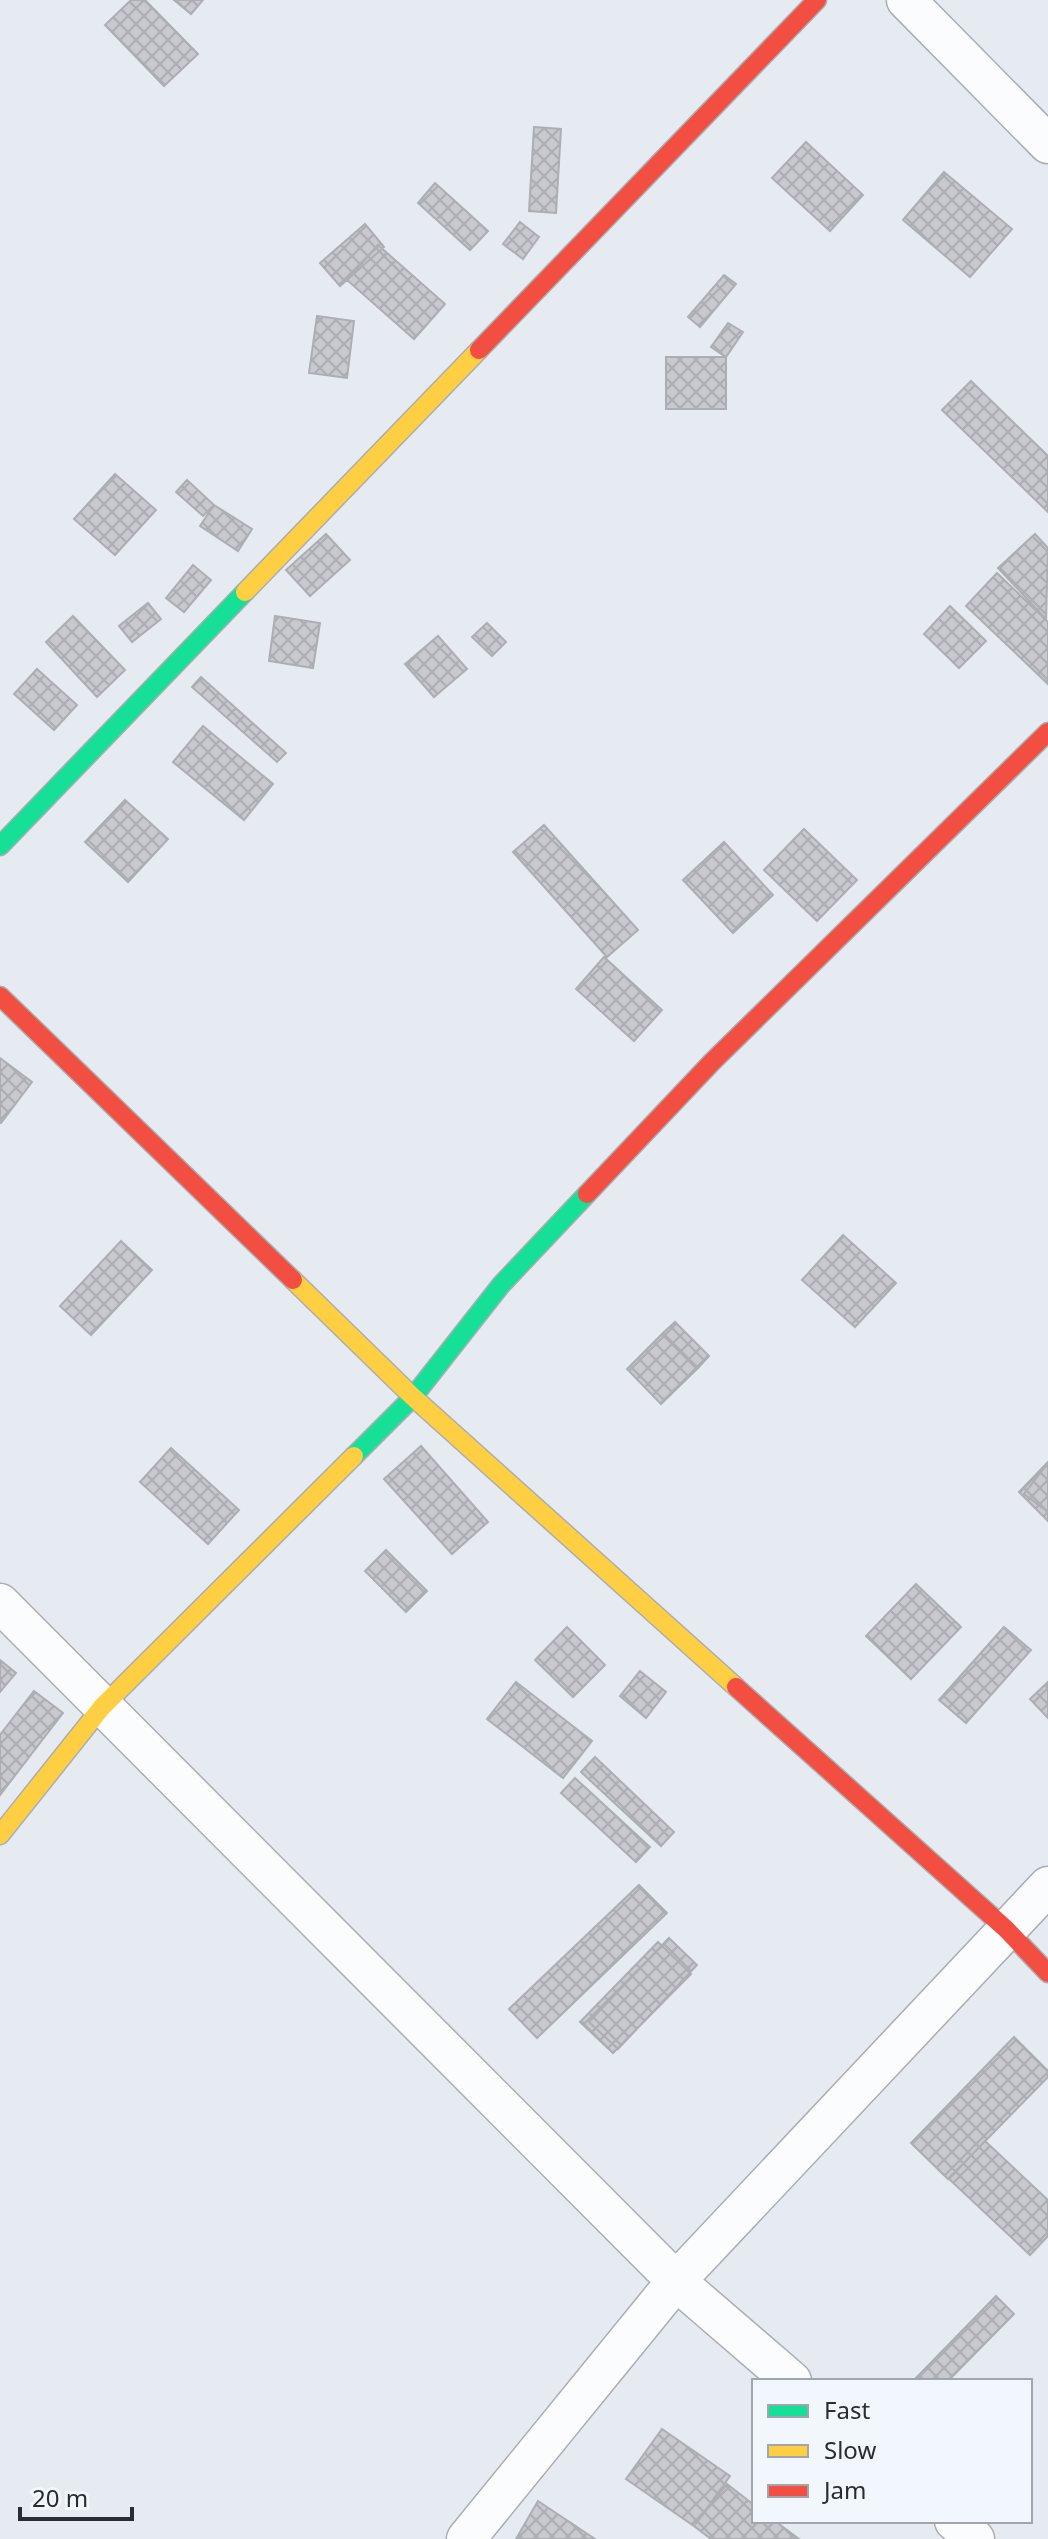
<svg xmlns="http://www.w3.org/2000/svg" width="1048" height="2539" viewBox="0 0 1048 2539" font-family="'Noto Sans',sans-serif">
	<defs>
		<pattern id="building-cross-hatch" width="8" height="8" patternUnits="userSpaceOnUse" patternTransform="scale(2)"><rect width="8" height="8" fill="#c7c9ce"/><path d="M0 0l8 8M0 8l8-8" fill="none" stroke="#abadb1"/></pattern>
	</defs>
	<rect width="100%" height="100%" fill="#e6ebf1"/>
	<path fill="url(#building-cross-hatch)" stroke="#acaeb3" stroke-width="2" d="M131,0H145L198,54L164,86L105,25Z
		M174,0H203L191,14Z
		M534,127L561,129L556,213L529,211Z
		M806,142L863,195L830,231L772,178Z
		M944,172L1012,229L970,277L903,220Z
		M435,183L488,231L470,250L418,203Z
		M520,222L539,237L523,259L503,244Z
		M365,224L384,247L340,286L320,263Z
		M378,245L445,304L414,339L347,280Z
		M724,275L736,284L700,327L688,317Z
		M317,316L354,321L347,378L309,373Z
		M728,323L743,332L726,357L711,347Z
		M666,357H726V409H666Z
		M971,381L1048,456V512L942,410Z
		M115,474L156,510L115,555L74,519Z
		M187,480L214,505L203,516L176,492Z
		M214,505L252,529L238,551L200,526Z
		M326,534L350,560L310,596L286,570Z
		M1035,534L1048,548L1046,619L998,568Z
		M193,565L211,580L184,612L166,598Z
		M997,573L1048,622V684L966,606Z
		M148,603L161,619L132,642L119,626Z
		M950,606L986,641L959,668L924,634Z
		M73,616L125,670L97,697L46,642Z
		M275,616L320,623L313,668L269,661Z
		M487,623L506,642L492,656L472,637Z
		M438,636L467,669L434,697L405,664Z
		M37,669L77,705L54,730L14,694Z
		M201,677L286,753L277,762L192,687Z
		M203,726L273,784L244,820L173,762Z
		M125,800L168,839L128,882L85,842Z
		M544,825L638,930L607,957L513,852Z
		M804,829L857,880L817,921L764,870Z
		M724,842L773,895L733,933L683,880Z
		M604,957L662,1010L634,1041L576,989Z
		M0,1058L32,1082L1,1123H0Z
		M843,1235L896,1283L855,1327L802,1280Z
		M121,1241L152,1270L91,1335L60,1306Z
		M675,1322L709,1356L698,1368L663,1333Z
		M663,1333L698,1368L661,1404L627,1369Z
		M421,1446L488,1522L452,1554L384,1479Z
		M171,1448L239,1510L208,1544L140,1482Z
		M1048,1462V1521L1019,1492Z
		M1048,1463V1512L1024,1494Z
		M386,1550L427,1591L406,1612L365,1571Z
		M916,1584L961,1627L911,1679L866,1636Z
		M567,1627L605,1665L573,1697L535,1660Z
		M1004,1627L1031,1650L966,1723L939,1700Z
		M0,1660L16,1673L0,1692Z
		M640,1671L666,1692L646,1718L620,1696Z
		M516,1682L592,1741L563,1778L487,1719Z
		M1048,1682V1718L1030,1699Z
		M34,1691L63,1713L0,1795V1735Z
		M595,1757L674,1832L661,1846L581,1772Z
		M575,1778L650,1847L636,1862L561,1793Z
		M639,1885L667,1913L537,2038L509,2009Z
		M669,1938L697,1965L618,2049L589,2022Z
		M658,1942L691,1974L613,2053L580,2022Z
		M1014,2037L1048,2071V2077L948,2179L911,2143Z
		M985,2141L1048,2200V2236L1030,2255L949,2179Z
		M996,2296L1014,2314L948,2381H913Z
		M662,2429L730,2476L694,2526L626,2479Z
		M727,2484L754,2505V2521H775L799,2539H711L694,2526Z
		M538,2501L595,2539H516Z"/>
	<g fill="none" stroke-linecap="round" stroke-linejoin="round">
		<g stroke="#aaadb1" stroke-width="41">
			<path id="street" d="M906,0L1048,144
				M0,1603L676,2281L792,2381
				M954,2521L975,2539
				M466,2539L676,2281L1048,1886"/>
		</g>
		<g stroke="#aaadb1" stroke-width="21">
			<path id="fast" d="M0,846L245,592
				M354,1456L413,1397L501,1285L587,1194"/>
		</g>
		<g stroke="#aaadb1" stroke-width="21">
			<path id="slow" d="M245,592L479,350
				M293,1280L413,1397L736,1687
				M0,1835L102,1707L354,1456"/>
		</g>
		<g stroke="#aaadb1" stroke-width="21">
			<path id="jam" d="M479,350L817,0
				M0,996L293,1280
				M587,1194L712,1062L1048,732
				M736,1687L1006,1929L1048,1973"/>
		</g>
		<use href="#street" stroke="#fbfcfd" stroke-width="38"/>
		<use href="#fast" stroke="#16e098" stroke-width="18"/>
		<use href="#slow" stroke="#ffcf43" stroke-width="18"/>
		<use href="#jam" stroke="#f24e42" stroke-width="18"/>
	</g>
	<rect x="752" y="2379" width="280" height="144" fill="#f2f7fe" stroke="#a2a6ac" stroke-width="2"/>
	<rect x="768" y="2405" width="40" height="12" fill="#16e098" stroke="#a2a6ac" stroke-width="2"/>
	<text x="824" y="2419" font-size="24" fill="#292c30">Fast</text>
	<rect x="768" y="2445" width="40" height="12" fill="#ffcf43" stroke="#a2a6ac" stroke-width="2"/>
	<text x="824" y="2459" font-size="24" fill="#292c30">Slow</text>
	<rect x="768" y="2485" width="40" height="12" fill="#f24e42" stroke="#a2a6ac" stroke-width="2"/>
	<text x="824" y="2499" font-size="24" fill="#292c30">Jam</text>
	<path d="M20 2507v12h112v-12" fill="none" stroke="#292c30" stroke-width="4"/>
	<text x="32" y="2507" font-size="24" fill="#292c30" stroke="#f2f7fe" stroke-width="6" paint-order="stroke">20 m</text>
</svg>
